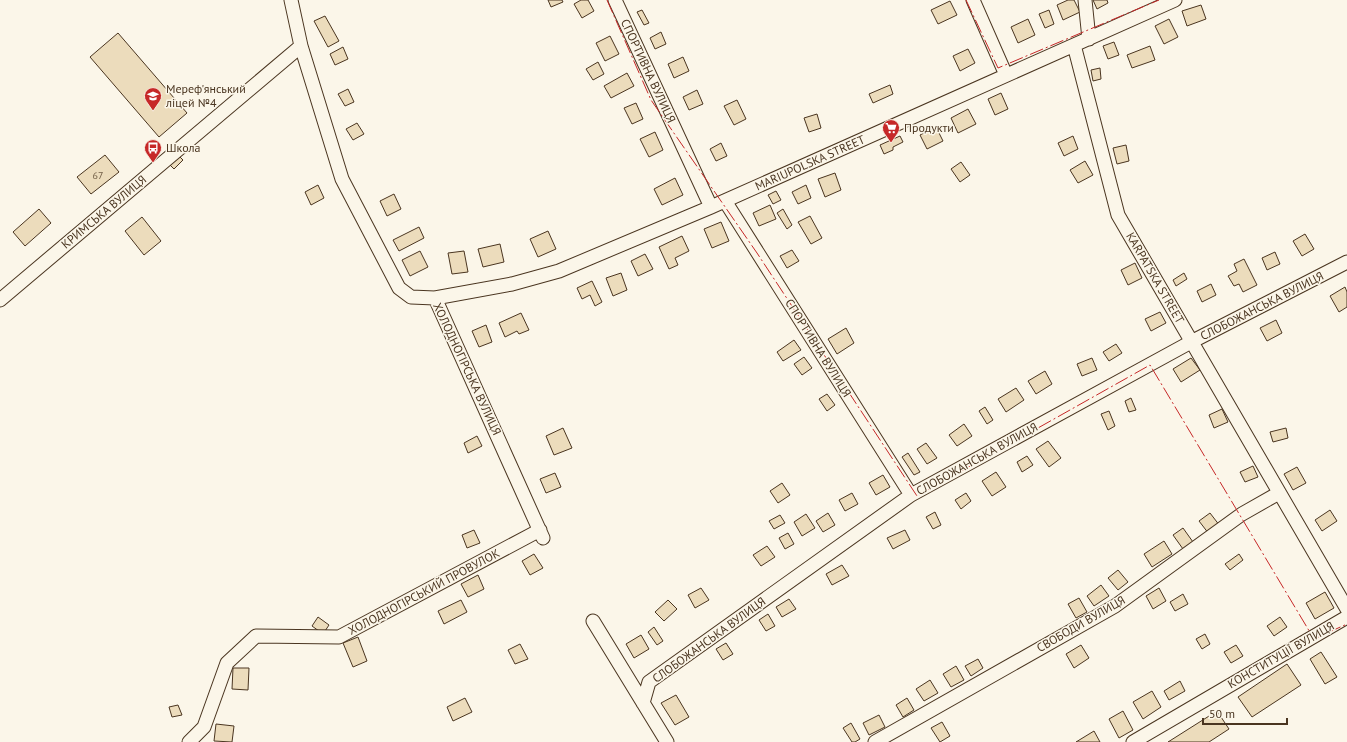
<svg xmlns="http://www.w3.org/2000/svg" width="1347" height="742" viewBox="0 0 1347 742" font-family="'PT Sans',sans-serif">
	<rect width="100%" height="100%" fill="#fbf6e9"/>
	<path fill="#ecdcbc" stroke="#4a3520" d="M548,0H562L563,2L551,7Z
		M581,0H588L594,11L582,18L574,4Z
		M1068,0H1074L1080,12L1063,20L1057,5Z
		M1093,0H1107L1108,3L1097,9Z
		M950,1L957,15L938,24L931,10Z
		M1201,5L1206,19L1187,26L1182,11Z
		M642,10L649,23L644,25L637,12Z
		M1049,10L1054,24L1045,28L1039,14Z
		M325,16L339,41L328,47L314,21Z
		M1028,19L1035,35L1018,43L1011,27Z
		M1169,19L1178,37L1164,44L1155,26Z
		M661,32L666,44L655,49L650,38Z
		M118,33L187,113L159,137L90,57Z
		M610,36L619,54L605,61L596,43Z
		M1114,42L1119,55L1108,59L1103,46Z
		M1150,46L1155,60L1132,68L1127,55Z
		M343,47L348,59L335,65L330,54Z
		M968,49L975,63L960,71L953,56Z
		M683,57L689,71L674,78L668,64Z
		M598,62L604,74L593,80L586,69Z
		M1100,68L1101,79L1093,81L1091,70Z
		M627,73L634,86L611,98L604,86Z
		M890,85L893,94L873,103L869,94Z
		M348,89L354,102L345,106L338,94Z
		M697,90L703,104L689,110L683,97Z
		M1001,93L1008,109L995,115L988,99Z
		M737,100L746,119L734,125L724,106Z
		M636,103L643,119L632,124L624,108Z
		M968,109L976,124L958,133L951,118Z
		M817,114L821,128L809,132L804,118Z
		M357,123L364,134L353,140L346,129Z
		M936,127L943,141L927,149L920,135Z
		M655,132L663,150L649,157L640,139Z
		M900,136L903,142L893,147V150L884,154L880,145Z
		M1073,136L1078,149L1064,156L1058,143Z
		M721,143L727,156L716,161L710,149Z
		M1126,145L1129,161L1117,164L1113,148Z
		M177,154L183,160L174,169L167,162Z
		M105,155L119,172L91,194L77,177Z
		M1085,161L1093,175L1078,183L1070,170Z
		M961,162L970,175L960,182L951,169Z
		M835,173L841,190L825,197L818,179Z
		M675,178L683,195L662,205L654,189Z
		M318,185L324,198L311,205L305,192Z
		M806,185L811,198L798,204L792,192Z
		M776,191L781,200L773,204L768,195Z
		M394,194L401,209L387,216L380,201Z
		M770,205L776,219L759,226L753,213Z
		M39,209L51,223L25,246L13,232Z
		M783,209L792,225L787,229L777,213Z
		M810,216L822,238L811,244L798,222Z
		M142,217L161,241L144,255L125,231Z
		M721,222L729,241L712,248L704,229Z
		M419,227L424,238L399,251L393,240Z
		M548,231L556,249L538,257L530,239Z
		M1305,234L1314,249L1302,256L1293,241Z
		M682,236L689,251L675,258L678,265L669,269L659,247Z
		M500,244L504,262L483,267L478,249Z
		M792,250L799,261L787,268L780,256Z
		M420,251L428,267L410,276L402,260Z
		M464,251L468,272L452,274L448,253Z
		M1275,252L1280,264L1267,270L1262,258Z
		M645,254L653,269L638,276L631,261Z
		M1244,259L1257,285L1243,292L1239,284L1234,286L1228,276L1237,271L1234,264Z
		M1135,263L1142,278L1128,285L1121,270Z
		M621,273L627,290L613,296L606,278Z
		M1184,273L1187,279L1176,286L1173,280Z
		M592,281L602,302L595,306L590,295L582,299L577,288Z
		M1211,284L1216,295L1202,302L1197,291Z
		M1345,287L1347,292V307L1339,312L1330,296Z
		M1160,312L1166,323L1151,331L1145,319Z
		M521,313L529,330L519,334L517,331L505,337L499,323Z
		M1276,320L1282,333L1267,341L1260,328Z
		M486,325L492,342L479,347L472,331Z
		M846,328L854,343L837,354L828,339Z
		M794,340L801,350L783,361L777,352Z
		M1116,344L1122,353L1109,361L1103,352Z
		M804,357L812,368L802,375L794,364Z
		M1092,358L1097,370L1082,376L1077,364Z
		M1191,358L1200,370L1181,382L1173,369Z
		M1045,371L1052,384L1036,394L1028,381Z
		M1016,388L1024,400L1006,412L998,399Z
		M827,394L835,405L827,411L819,399Z
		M1131,398L1136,410L1129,412L1125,401Z
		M985,407L993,420L987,424L979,411Z
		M1222,409L1228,422L1214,428L1209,415Z
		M1109,411L1115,426L1108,430L1101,414Z
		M964,424L972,436L957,446L949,435Z
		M563,428L572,448L554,455L546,436Z
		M1286,428L1288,438L1273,442L1270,432Z
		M477,436L482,446L468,453L464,443Z
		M1048,441L1061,458L1049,467L1036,449Z
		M926,443L937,458L927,464L917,449Z
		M908,453L920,472L914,475L902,457Z
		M1027,456L1033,465L1022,472L1017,462Z
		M1253,466L1258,477L1245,482L1240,472Z
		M1297,467L1306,483L1293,490L1284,474Z
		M996,472L1006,487L992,496L982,481Z
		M555,473L561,487L546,493L540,479Z
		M883,475L890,487L876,495L869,483Z
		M782,483L790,495L778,503L770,491Z
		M852,493L858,504L845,511L839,500Z
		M966,493L971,501L961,509L955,500Z
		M1330,510L1337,521L1322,531L1315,520Z
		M935,512L941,525L933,529L926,517Z
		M828,513L835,525L823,532L816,521Z
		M1210,513L1220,526L1209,534L1199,521Z
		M806,514L815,528L802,536L794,522Z
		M780,515L785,523L774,529L769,521Z
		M1183,528L1193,542L1183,549L1173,535Z
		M474,530L480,543L467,548L462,535Z
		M905,530L910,540L893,549L887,538Z
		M788,533L794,544L785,549L779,538Z
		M1164,541L1172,554L1152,567L1144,554Z
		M767,546L775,557L761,566L753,555Z
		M534,554L543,568L530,575L522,561Z
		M1239,554L1243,560L1230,570L1225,564Z
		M842,565L849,576L832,585L826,574Z
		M1118,570L1128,582L1118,590L1108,578Z
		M478,575L484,589L468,597L461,584Z
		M1101,585L1109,596L1094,606L1087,596Z
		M701,588L709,600L695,608L688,595Z
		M1159,588L1166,601L1153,609L1146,596Z
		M1325,592L1334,608L1315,619L1306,603Z
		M1183,594L1188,604L1175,611L1170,602Z
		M1079,598L1087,612L1076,618L1068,604Z
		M789,599L796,609L782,617L776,607Z
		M461,600L467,612L444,624L438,611Z
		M668,600L677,609L664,621L655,612Z
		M768,614L775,626L766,631L759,620Z
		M318,617L329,625L323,634L312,626Z
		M1280,617L1287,627L1274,636L1267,626Z
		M654,627L663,641L657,645L648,632Z
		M1205,634L1210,644L1202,649L1196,639Z
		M641,635L649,649L634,658L626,644Z
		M358,637L367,661L353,667L343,643Z
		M726,643L733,654L723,660L716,649Z
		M520,644L528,659L515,664L508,650Z
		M1081,645L1089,658L1074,668L1066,654Z
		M1236,645L1243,656L1231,663L1224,652Z
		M1321,652L1337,677L1325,684L1310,659Z
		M978,659L983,668L971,676L965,666Z
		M1287,664L1301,685L1252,717L1238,697Z
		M956,666L964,680L951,687L943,674Z
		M233,668H249L248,690L232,689Z
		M930,680L938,693L924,701L916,689Z
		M1180,681L1185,691L1169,700L1164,691Z
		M1152,691L1161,707L1143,719L1133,702Z
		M676,695L689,717L675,725L661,703Z
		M465,698L472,712L453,721L447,707Z
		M907,698L914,710L903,717L896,705Z
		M178,705L182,715L172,717L169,707Z
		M1123,711L1133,730L1119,738L1109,719Z
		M1217,711L1229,729L1209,742H1168Z
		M879,715L885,727L869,735L863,723Z
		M942,722L950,736L940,742L931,728Z
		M851,723L860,739L855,742H852L843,728Z
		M216,724L234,726L232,742L214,741Z
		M1094,731L1100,742H1076Z"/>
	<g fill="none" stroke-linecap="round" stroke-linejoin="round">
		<g stroke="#4a3520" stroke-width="15">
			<path id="minor" d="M291,0L301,46L342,179L399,288L411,297L435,298L543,538
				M615,0L711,207
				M973,0L1006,75
				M1085,0L1089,39
				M1074,45L1118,215L1347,609
				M725,201L911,495
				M435,298L512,284L559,271L711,207L1175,0
				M0,300L301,46
				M593,621L667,742
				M643,703L649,682L911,495L1191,342L1347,262
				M189,742L204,727L227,663L256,636L339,637L540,530
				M875,742L1115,606L1242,514L1279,493
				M1133,742L1347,617"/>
		</g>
		<use href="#minor" stroke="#fbf6e9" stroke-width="13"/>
		<path stroke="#c62828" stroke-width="1" stroke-dasharray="14 3 2 3" stroke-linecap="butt" d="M607,0L651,100L757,253L917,496L1150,365L1314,639L1347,624
			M966,0L998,68L1159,0"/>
	</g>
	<defs>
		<g id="school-pin" transform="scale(0.9)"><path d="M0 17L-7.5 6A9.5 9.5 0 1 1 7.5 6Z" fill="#c62828" stroke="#fbf6e9"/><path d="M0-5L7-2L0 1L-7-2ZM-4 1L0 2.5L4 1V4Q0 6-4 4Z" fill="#fff"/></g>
		<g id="supermarket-pin" transform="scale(0.9)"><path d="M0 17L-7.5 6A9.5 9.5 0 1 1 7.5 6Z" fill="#c62828" stroke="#fbf6e9"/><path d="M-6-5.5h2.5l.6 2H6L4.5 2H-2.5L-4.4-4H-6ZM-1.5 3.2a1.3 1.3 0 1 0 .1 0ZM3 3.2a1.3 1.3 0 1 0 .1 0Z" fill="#fff"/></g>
		<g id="bus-pin" transform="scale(0.9)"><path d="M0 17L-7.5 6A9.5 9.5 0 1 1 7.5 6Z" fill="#c62828" stroke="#fbf6e9"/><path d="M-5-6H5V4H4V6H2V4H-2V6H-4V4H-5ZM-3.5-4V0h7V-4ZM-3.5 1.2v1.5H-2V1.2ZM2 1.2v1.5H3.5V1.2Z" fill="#fff"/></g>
	</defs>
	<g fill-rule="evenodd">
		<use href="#school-pin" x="153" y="96"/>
		<use href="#supermarket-pin" x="891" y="128"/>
		<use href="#bus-pin" x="153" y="148"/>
	</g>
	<g text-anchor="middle" stroke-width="3" stroke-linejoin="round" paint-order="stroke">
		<g font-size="10" fill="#725f47">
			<text x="98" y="179">67</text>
		</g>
		<g font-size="12" fill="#4a3520" stroke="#fbf6e9">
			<text transform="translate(648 71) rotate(65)" y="4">СПОРТИВНА ВУЛИЦЯ</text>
			<text transform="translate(810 163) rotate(-24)" y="4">MARIUPOLSKA STREET</text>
			<text transform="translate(104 212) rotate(-40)" y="4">КРИМСЬКА ВУЛИЦЯ</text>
			<text transform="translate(1155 278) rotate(60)" y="4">KARPATSKA STREET</text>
			<text transform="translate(1262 306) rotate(-27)" y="4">СЛОБОЖАНСЬКА ВУЛИЦЯ</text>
			<text transform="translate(818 348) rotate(58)" y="4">СПОРТИВНА ВУЛИЦЯ</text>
			<text transform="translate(467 369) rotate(65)" y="4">ХОЛОДНОГІРСЬКА ВУЛИЦЯ</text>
			<text transform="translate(977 459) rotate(-29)" y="4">СЛОБОЖАНСЬКА ВУЛИЦЯ</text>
			<text transform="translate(424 592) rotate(-28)" y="4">ХОЛОДНОГІРСЬКИЙ ПРОВУЛОК</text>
			<text transform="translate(1081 624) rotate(-30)" y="4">СВОБОДИ ВУЛИЦЯ</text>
			<text transform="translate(709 640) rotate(-36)" y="4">СЛОБОЖАНСЬКА ВУЛИЦЯ</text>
			<text transform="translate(1281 655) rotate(-30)" y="4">КОНСТИТУЦІЇ ВУЛИЦЯ</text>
		</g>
		<g font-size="12" fill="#4a3520" stroke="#fbf6e9" text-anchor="start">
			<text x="166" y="93">Мереф'янський<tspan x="166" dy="14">ліцей №4</tspan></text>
			<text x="904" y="132">Продукти</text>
			<text x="166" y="152">Школа</text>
		</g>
	</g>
	<path d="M1203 718v6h84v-6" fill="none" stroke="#4a3520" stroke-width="2"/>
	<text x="1209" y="718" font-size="12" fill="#4a3520" stroke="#fbf6e9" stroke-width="3" paint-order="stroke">50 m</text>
</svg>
